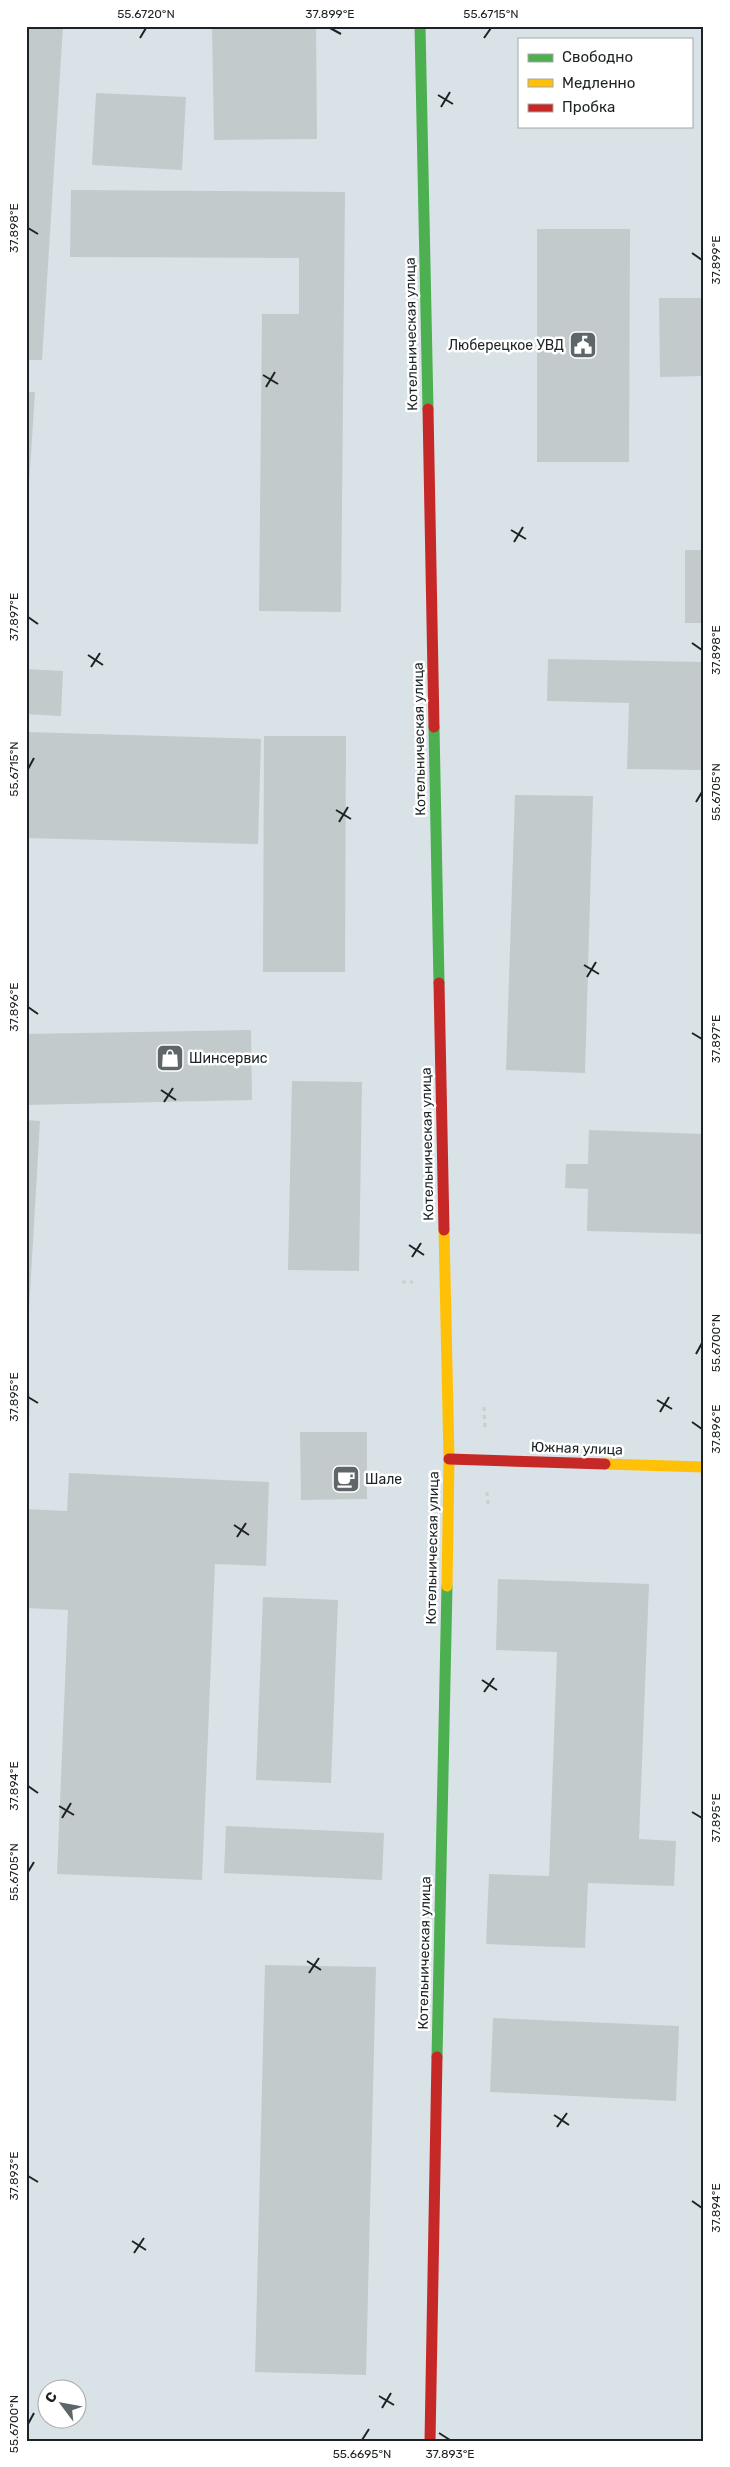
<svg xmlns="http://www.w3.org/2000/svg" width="730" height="2467" viewBox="0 0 730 2467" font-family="Rubik,sans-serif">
	<rect width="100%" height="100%" fill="#d9e2e6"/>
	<path fill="#c2cacc" d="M26,26H63L42,360H26Z
		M212,26H316L317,139L214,140Z
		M96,93L186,97L182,170L92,165Z
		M71,190L345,192L341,612L259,611L262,314H299V258L70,257Z
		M537,229H630L629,462H537Z
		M659,298H704V376L660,377Z
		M26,392H35L28,501H26Z
		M685,550H704V623H685Z
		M548,659L704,662V770L627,769L629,703L547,701Z
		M26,669L63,671L61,716L26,714Z
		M26,732L261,739L258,844L26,838Z
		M264,736H346L345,972H263Z
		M515,795L593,796L585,1073L506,1070Z
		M251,1030L252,1100L26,1105V1034Z
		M292,1081L362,1082L359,1271L288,1270Z
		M26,1120L40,1121L28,1327H26Z
		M589,1130L704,1134V1234L587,1231L588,1189L565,1188L566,1164H588Z
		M26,1394H30L28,1466H26Z
		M300,1432H367V1499L301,1500Z
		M69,1473L269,1482L266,1566L215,1564L202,1880L57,1874L68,1610L26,1608V1509L67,1511Z
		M498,1579L649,1584L639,1839L676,1841L674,1886L588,1883L585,1948L486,1944L489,1874L549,1876L557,1652L496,1650Z
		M263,1597L338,1600L331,1783L256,1780Z
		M226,1826L384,1833L382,1880L224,1873Z
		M265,1965L376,1967L366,2375L255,2372Z
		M493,2018L679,2026L676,2101L490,2092Z"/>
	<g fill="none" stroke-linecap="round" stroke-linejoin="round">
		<path stroke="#cbcecf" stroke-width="3" stroke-dasharray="4 4" stroke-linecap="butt" d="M402,1282H413
			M484,1407L485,1429
			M487,1492L488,1504"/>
		<path stroke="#4caf50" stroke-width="11" d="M420,26L428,409
			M434,727L439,983
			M437,2057L447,1586"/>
		<path stroke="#ffc107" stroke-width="11" d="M444,1230L449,1459L447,1586
			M605,1464L704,1467"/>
		<path stroke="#c62828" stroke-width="11" d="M428,409L434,727
			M439,983L444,1230
			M449,1459L605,1464
			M430,2441L437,2057"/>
	</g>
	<path fill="none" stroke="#1d2325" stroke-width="2" d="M330,28L341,34M140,38L146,28M484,38L491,28M438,95L453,104M441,107L450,92M28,228L38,234M692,253L702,260M263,375L278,384M266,387L275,372M511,530L526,539M514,542L523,527M28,617L38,624M692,643L702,650M88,655L103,665M91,667L100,653M28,769L34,758M696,802L702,792M336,810L351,819M339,822L348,807M584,965L599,974M587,977L596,962M28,1007L38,1014M692,1033L702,1039M161,1090L176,1100M164,1102L173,1088M409,1245L424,1255M412,1257L421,1243M696,1354L702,1343M28,1397L38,1403M657,1400L672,1409M660,1412L669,1397M692,1422L702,1429M234,1525L249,1535M237,1537L246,1523M482,1680L497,1690M484,1692L494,1678M28,1786L38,1793M59,1806L74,1815M692,1812L702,1818M62,1818L71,1803M28,1872L34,1862M307,1961L321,1970M309,1973L319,1958M554,2115L569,2125M557,2127L567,2113M28,2176L38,2182M692,2201L702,2208M132,2241L146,2250M134,2253L144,2238M379,2396L394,2405M382,2408L391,2393M28,2424L34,2413M439,2433L450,2440M362,2440L369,2429"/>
	<defs>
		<g id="civic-square" transform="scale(1.4375)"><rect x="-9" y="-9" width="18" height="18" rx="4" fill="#5f6669" stroke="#fff"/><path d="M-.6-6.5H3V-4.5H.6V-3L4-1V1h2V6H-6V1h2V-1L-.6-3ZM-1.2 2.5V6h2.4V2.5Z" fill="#fff"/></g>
		<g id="shop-square" transform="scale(1.4375)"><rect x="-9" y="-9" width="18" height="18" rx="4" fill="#5f6669" stroke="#fff"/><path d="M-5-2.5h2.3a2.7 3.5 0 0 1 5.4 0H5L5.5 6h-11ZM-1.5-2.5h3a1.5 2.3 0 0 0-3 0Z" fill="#fff"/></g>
		<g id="cafe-square" transform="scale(1.4375)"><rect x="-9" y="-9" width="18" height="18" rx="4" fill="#5f6669" stroke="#fff"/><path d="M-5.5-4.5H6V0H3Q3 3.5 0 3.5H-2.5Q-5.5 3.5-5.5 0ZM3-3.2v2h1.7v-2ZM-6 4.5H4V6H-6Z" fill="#fff"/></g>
	</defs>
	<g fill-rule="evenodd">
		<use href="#civic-square" x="583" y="345"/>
		<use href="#shop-square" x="170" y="1058"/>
		<use href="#cafe-square" x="346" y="1479"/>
	</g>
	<g text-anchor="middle" stroke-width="5" stroke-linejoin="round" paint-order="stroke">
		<g font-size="14" fill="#1d2325" stroke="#fff">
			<text transform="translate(411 334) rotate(-91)" y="5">Котельническая улица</text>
			<text transform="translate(419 739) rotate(-91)" y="5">Котельническая улица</text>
			<text transform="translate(427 1144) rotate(-91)" y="5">Котельническая улица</text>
			<text transform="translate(577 1448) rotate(2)" y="5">Южная улица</text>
			<text transform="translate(432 1548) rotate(-89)" y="5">Котельническая улица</text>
			<text transform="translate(424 1953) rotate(-89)" y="5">Котельническая улица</text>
		</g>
		<g font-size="14" fill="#1d2325" stroke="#fff" text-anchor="start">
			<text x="564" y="350" text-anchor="end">Люберецкое УВД</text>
			<text x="189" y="1063">Шинсервис</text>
			<text x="365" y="1484">Шале</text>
		</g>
	</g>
	<rect width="730" height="2467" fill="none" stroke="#ffffff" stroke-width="55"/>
	<rect x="518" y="38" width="175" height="90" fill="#ffffff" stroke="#a5a7a8"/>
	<rect x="528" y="54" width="25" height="8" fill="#4caf50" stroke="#a5a7a8"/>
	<text x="562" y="62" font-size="15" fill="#1d2325">Свободно</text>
	<rect x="528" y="79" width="25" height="8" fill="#ffc107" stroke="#a5a7a8"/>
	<text x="562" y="88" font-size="15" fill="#1d2325">Медленно</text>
	<rect x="528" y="104" width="25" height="8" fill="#c62828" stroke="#a5a7a8"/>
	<text x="562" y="112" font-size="15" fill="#1d2325">Пробка</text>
	<g transform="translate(62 2404) rotate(302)"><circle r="24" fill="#ffffff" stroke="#a5a7a8"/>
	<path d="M0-4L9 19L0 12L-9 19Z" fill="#5f6669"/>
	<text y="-8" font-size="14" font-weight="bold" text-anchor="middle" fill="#1d2325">С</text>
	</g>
	<rect x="28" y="28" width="674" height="2412" fill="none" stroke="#1d2325" stroke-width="2"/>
	<g font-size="12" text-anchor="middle" fill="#1d2325">
		<text x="146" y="18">55.6720°N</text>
		<text x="330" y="18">37.899°E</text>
		<text x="491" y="18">55.6715°N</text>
		<text transform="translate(14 228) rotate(-90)" y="4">37.898°E</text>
		<text transform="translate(716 260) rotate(-90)" y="4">37.899°E</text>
		<text transform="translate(14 617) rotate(-90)" y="4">37.897°E</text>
		<text transform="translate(716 650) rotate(-90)" y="4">37.898°E</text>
		<text transform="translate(14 769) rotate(-90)" y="4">55.6715°N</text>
		<text transform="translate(716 792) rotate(-90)" y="4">55.6705°N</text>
		<text transform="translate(14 1007) rotate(-90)" y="4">37.896°E</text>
		<text transform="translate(716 1039) rotate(-90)" y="4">37.897°E</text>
		<text transform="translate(716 1343) rotate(-90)" y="4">55.6700°N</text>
		<text transform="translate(14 1397) rotate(-90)" y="4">37.895°E</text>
		<text transform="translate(716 1429) rotate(-90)" y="4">37.896°E</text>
		<text transform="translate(14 1786) rotate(-90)" y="4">37.894°E</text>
		<text transform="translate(716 1818) rotate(-90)" y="4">37.895°E</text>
		<text transform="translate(14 1872) rotate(-90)" y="4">55.6705°N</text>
		<text transform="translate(14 2176) rotate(-90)" y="4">37.893°E</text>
		<text transform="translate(716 2208) rotate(-90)" y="4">37.894°E</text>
		<text transform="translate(14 2424) rotate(-90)" y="4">55.6700°N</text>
		<text x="362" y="2458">55.6695°N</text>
		<text x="450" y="2458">37.893°E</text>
	</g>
</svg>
